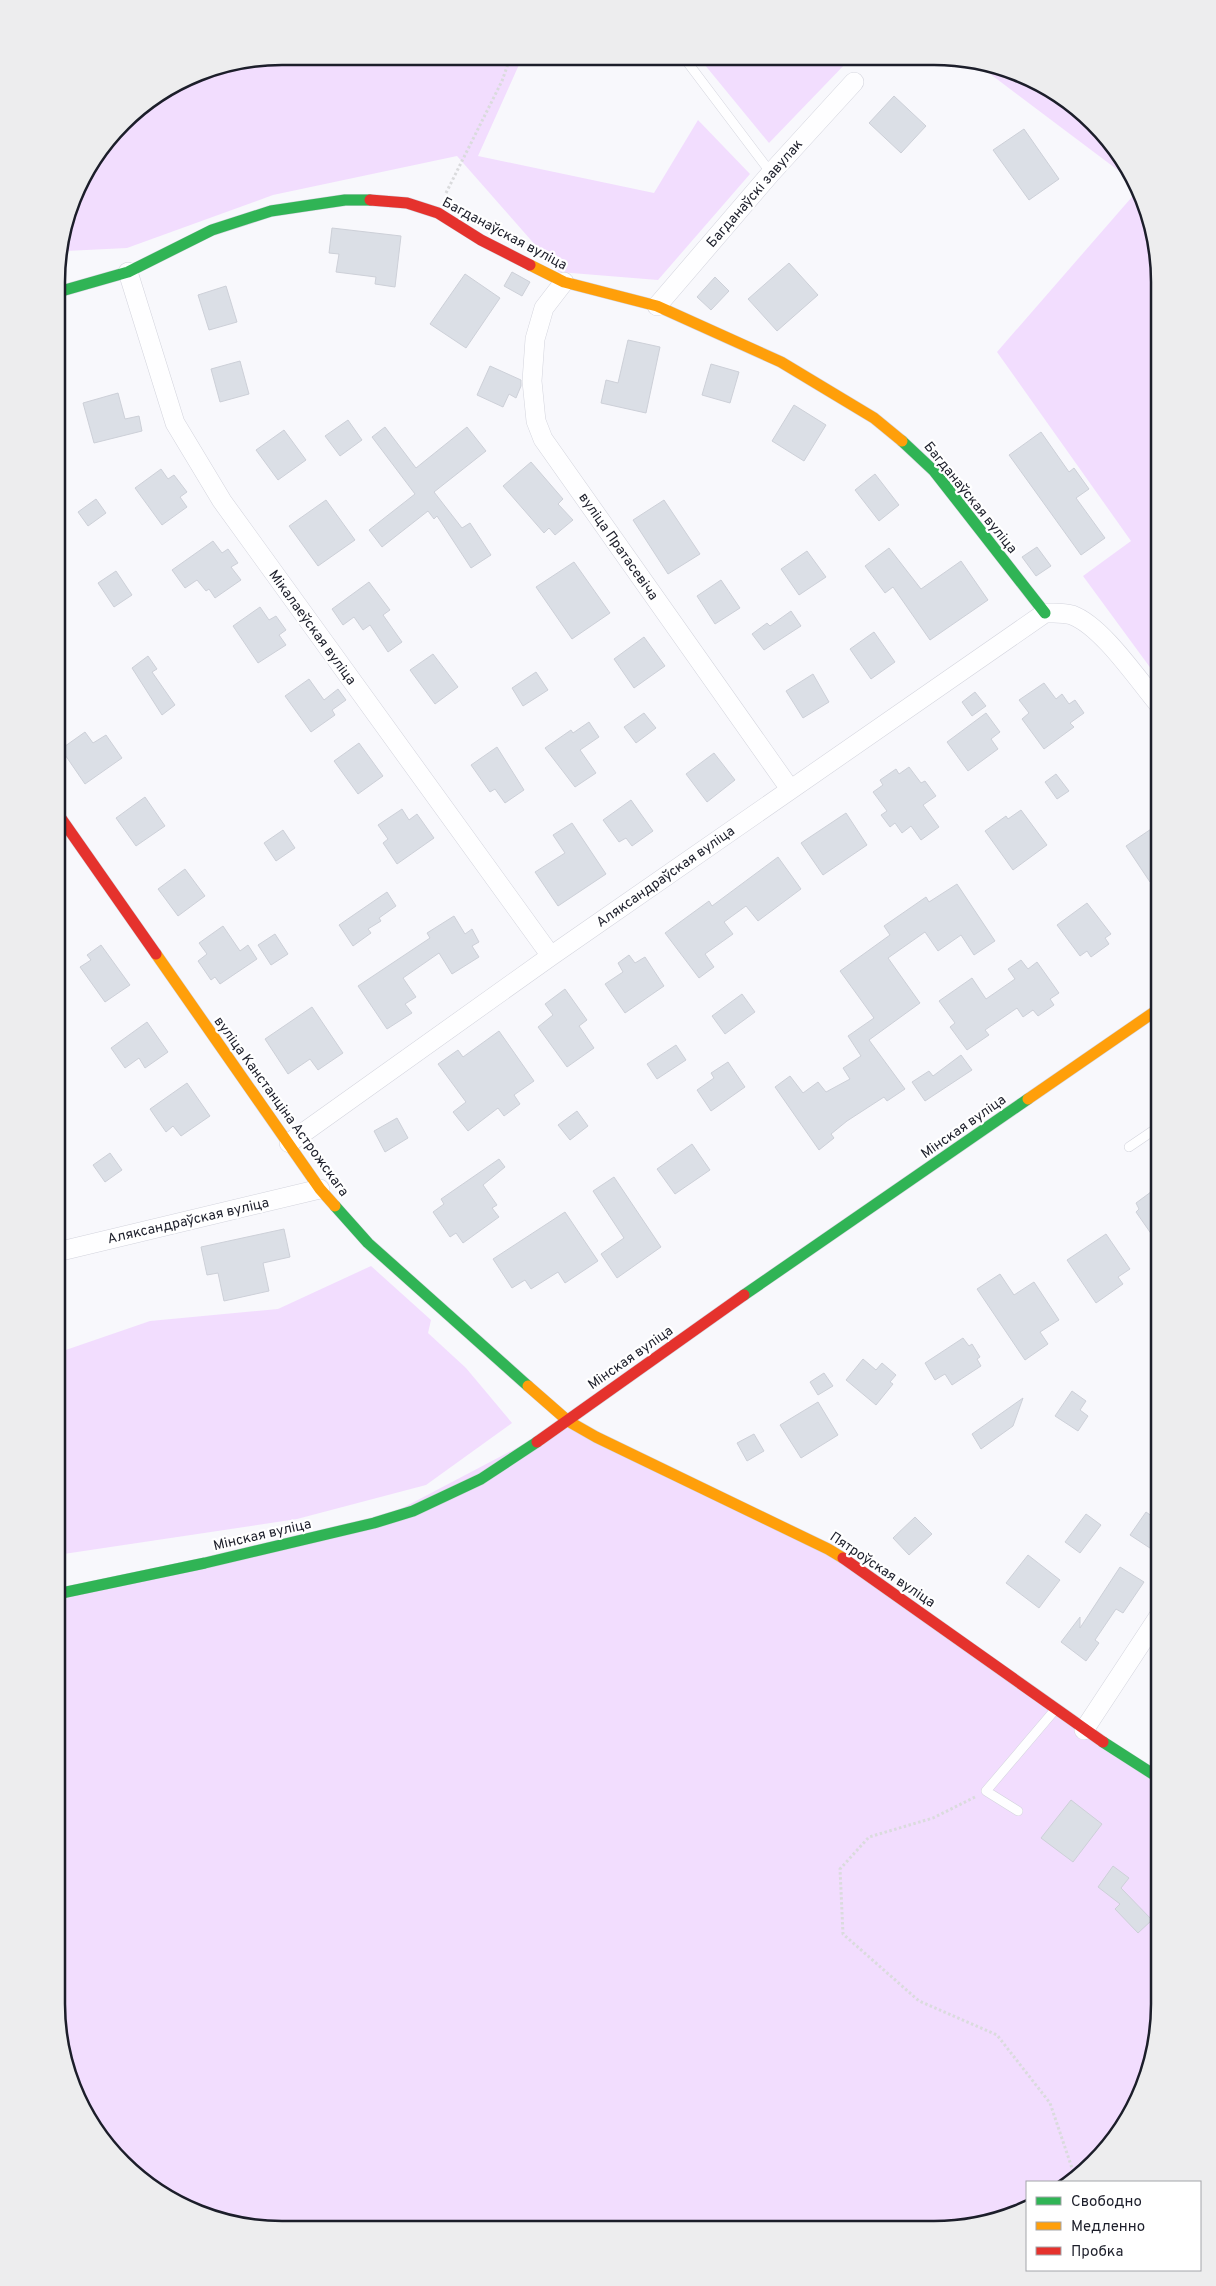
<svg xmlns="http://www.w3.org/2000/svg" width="1216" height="2286" viewBox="0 0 1216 2286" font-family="Overpass,sans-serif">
	<rect width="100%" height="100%" fill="#f8f8fc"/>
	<path fill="#f2ddfe" d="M282,56L522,58L478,156L654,193L698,120L750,174L658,280L559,272L457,156L273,195L127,248L66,251L58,255L80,182L133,113L196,73Z
		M700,59L849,60L769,143Z
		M973,61L1033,79L1083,112L1122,156L1135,183Z
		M1138,190L1148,210L1160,282V681L1083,576L1131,541L997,352Z
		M371,1266L431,1320L428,1333L466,1368L512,1423L426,1485L297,1519L57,1555V1353L150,1321L278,1309Z
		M568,1421L808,1538L1159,1778V2019L1143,2090L1113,2142L1069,2182H1027V2207L1006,2218L934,2230L252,2228L195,2212L133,2174L94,2129L68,2076L56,2004L57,1594L374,1523Z"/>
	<path fill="#dbdfe6" stroke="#cdd0d8" d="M894,96L926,126L901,153L869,123Z
		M1024,129L1059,179L1029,200L993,150Z
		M332,228L401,236L395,287L375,284L376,277L336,272L339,254L329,253Z
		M789,263L818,295L777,331L748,299Z
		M512,272L530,282L522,296L504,286Z
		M465,274L500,298L466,348L430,324Z
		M715,277L729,291L711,310L697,297Z
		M226,286L237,322L209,330L198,295Z
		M628,340L660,347L646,413L601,403L606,380L618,383Z
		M240,361L249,394L220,402L211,369Z
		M711,364L739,372L730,403L702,395Z
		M490,366L521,380V386L516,398L509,394L503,407L477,395Z
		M118,393L125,419L139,416L142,431L94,443L83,403Z
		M794,405L826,425L804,461L772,441Z
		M348,420L362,440L340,456L325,436Z
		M385,427L416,468L467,427L486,451L434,492L462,528L470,523L491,555L471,568L437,516L434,519L428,511L382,547L369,530L415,494L372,437Z
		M284,430L306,460L278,480L256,450Z
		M1041,432L1069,472L1074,468L1089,489L1076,498L1105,538L1081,555L1009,455Z
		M531,462L563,499L558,504L573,520L555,535L549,528L544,533L503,486Z
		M161,469L168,479L174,475L187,492L180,497L187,507L162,525L135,488Z
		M875,474L899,505L879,521L855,490Z
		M96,499L106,513L88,526L78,512Z
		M326,500L355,540L318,566L289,526Z
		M664,500L700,554L668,574L633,520Z
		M213,541L222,553L228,549L238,563L231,567L241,580L215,598L209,589L206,591L197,580L185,588L172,570Z
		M1037,547L1051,566L1036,576L1022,557Z
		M889,548L921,589L961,561L988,600L930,640L893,587L885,593L865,566Z
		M807,551L826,577L799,595L781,569Z
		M574,562L610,613L572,639L536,587Z
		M116,571L132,595L114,607L98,583Z
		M721,580L740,608L715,624L697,596Z
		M369,582L390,610L383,615L402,642L388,652L370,625L363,630L354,617L343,625L332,609Z
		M260,607L269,620L276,616L286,630L279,635L286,645L258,663L233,626Z
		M791,611L801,626L764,650L752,634L767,623L770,626Z
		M874,632L895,662L871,679L850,649Z
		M644,637L665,666L634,688L614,659Z
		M433,654L458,687L435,704L410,670Z
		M148,656L157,669L152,672L175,705L162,715L132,668Z
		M536,672L548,690L523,706L512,688Z
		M813,674L829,702L803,718L786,691Z
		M309,679L324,700L338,689L346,700L332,710L335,715L311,732L285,696Z
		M1044,683L1056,699L1062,694L1069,704L1075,700L1084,713L1070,723L1074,727L1044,749L1022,719L1029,713L1019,700Z
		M975,692L986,706L972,716L962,702Z
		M644,713L656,728L636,743L624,727Z
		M986,713L1000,732L991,739L998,749L968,771L947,742Z
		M589,722L599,737L580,750L596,773L575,787L545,748L571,730L573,733Z
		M85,732L93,743L106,735L122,758L85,784L61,749Z
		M359,743L383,776L358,794L334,761Z
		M497,747L524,790L505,803L495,789L490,792L471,765Z
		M714,753L735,780L707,802L686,774Z
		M909,767L921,783L925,781L936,796L923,805L939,827L921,840L911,826L902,833L895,823L890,827L881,815L887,811L873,792L883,785L880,780L896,769L899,774Z
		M1056,774L1069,791L1057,799L1045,782Z
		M145,797L165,826L136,846L116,818Z
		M631,800L653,831L632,846L626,838L619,842L603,820Z
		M402,809L409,820L417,814L434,838L397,864L383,843L388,839L378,825Z
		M1021,810L1047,845L1013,870L985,831L1006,816L1008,819Z
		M846,813L867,845L823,875L801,843Z
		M572,823L606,874L558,906L535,872L565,853L553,835Z
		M1160,823V876L1150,882L1126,846Z
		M283,830L295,848L276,861L264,843Z
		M778,857L801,889L758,921L746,906L724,922L733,934L705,954L714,967L699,978L665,933L709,901L712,906Z
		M185,869L205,896L178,916L158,889Z
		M957,884L995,941L974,955L961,935L938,951L925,932L888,958L920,1003L869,1040L905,1089L887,1101L884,1097L847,1121L831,1134L834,1138L819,1150L775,1087L790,1076L803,1093L818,1082L826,1092L850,1079L843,1068L861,1056L848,1036L874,1018L840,971L890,935L884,926L926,897L929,902Z
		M387,892L396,906L379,918L381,921L368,929L371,933L353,946L339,925Z
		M1087,903L1111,934L1105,938L1109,944L1091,957L1087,951L1080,956L1057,925Z
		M454,916L465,934L472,929L479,942L472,946L479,957L452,974L439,953L403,978L416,997L405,1004L412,1013L387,1029L358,986L430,938L427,933Z
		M223,926L240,951L248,945L257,959L220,984L215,977L211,980L198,961L207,954L199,943Z
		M275,934L288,954L271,965L258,945Z
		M101,945L130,985L105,1002L80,967L91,960L87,955Z
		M629,955L635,963L645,957L664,986L625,1013L605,984L623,972L618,963Z
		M1021,960L1028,969L1037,962L1059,993L1050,999L1054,1005L1038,1016L1033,1010L1023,1017L1017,1008L985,1030L989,1035L967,1050L950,1027L955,1023L939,1001L972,978L986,999L1015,979L1008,969Z
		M565,989L587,1020L579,1026L594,1048L567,1067L538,1027L553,1015L545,1004Z
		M742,994L755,1012L725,1034L712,1016Z
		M312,1007L343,1053L318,1070L310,1059L288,1074L265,1039Z
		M147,1022L168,1052L145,1068L139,1058L125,1068L111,1048Z
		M499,1031L534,1081L514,1095L520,1104L504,1116L498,1108L468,1131L453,1112L466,1102L438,1064L458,1050L463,1057Z
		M676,1045L686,1060L657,1079L647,1064Z
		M961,1055L972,1070L925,1101L912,1082L929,1071L933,1076Z
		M728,1062L745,1087L711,1111L697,1090L714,1078L711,1073Z
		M187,1083L210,1116L181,1136L173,1126L166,1132L150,1109Z
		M577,1111L588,1126L570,1140L558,1125Z
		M397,1118L408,1138L385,1152L374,1131Z
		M692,1144L710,1170L675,1194L657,1169Z
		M110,1153L122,1170L105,1182L93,1165Z
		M499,1159L505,1167L483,1185L497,1205L492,1208L499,1217L463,1243L456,1233L450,1237L433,1212L444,1204L441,1199Z
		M614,1177L661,1247L617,1278L601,1254L624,1238L593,1191Z
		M1159,1186V1245L1136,1212L1139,1209L1136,1203Z
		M565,1212L598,1261L565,1283L558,1272L531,1289L525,1280L512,1288L493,1259Z
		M284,1229L290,1257L263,1263L269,1291L224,1301L218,1273L207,1275L201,1247Z
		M1106,1234L1130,1269L1118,1277L1123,1284L1096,1303L1067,1260Z
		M1000,1274L1014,1295L1034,1282L1059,1320L1040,1332L1048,1344L1025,1360L977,1289Z
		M963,1338L969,1346L972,1344L980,1357L977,1359L981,1366L952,1385L945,1374L935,1380L925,1363Z
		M863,1359L876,1370L882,1363L896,1375L890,1382L893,1384L876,1405L846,1380Z
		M824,1373L833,1386L818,1395L810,1382Z
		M1072,1391L1086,1401L1080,1410L1088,1416L1078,1431L1055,1416Z
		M1023,1398L1013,1426L981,1449L972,1434Z
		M818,1402L838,1435L801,1458L780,1425Z
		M754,1434L764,1451L747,1461L737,1443Z
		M1146,1512L1159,1521V1554L1130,1535Z
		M1086,1514L1101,1525L1080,1553L1065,1542Z
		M915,1517L932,1534L909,1555L893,1538Z
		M1028,1555L1060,1580L1039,1608L1006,1583Z
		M1120,1567L1144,1582L1123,1613L1116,1609L1095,1640L1099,1643L1086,1661L1061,1642L1080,1617V1628Z
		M1071,1800L1102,1824L1073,1862L1041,1838Z
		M1113,1866L1129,1878L1121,1888L1152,1920L1138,1933L1115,1909L1120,1904L1098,1887Z"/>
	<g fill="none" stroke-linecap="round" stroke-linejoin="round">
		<g stroke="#d3d4dd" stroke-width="10">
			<path id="lane" d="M685,59L771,173
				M1129,1147L1160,1126
				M1018,1811L986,1791L1054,1711"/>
		</g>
		<g stroke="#d3d4dd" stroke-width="20">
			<path id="street" d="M128,272L175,423L222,501L551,956
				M564,282L544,308L535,339L532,381L536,421L543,439L790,789
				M657,306L771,173L854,82
				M289,1143L551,956L1045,613C1053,613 1063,612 1072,615C1102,626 1138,680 1160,706
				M57,1252L320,1189
				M1084,1730L1159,1616"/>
		</g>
		<g stroke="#d3d4dd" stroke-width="12">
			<path id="fast" d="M58,292L128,272L212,230L271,211L345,200H370
				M902,441L934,471L1045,613
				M335,1206L368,1243L528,1386
				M744,1295L1028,1099
				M57,1594L205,1563L374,1523L413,1511L481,1479L537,1442
				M1103,1742L1159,1778"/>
		</g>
		<g stroke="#d3d4dd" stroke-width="12">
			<path id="slow" d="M530,265L564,282L657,306L781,362L874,418L902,441
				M156,954L320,1189L335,1206
				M1028,1099L1160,1008
				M528,1386L568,1421L596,1437L828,1549L843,1558"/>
		</g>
		<g stroke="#d3d4dd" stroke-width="12">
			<path id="jam" d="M370,200L407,203L438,213L481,240L530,265
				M58,814L156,954
				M537,1442L744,1295
				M843,1558L1103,1742"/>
		</g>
		<path stroke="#dadbdd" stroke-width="3" stroke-dasharray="2.5 2.5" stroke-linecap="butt" d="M446,193L502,81L510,58
			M975,1797L933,1818L869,1837L840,1869L843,1934L919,2001L997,2035L1050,2103L1075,2177"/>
		<use href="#lane" stroke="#fefeff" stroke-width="9"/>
		<use href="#street" stroke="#fefeff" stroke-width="19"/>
		<use href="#fast" stroke="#30b455" stroke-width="11"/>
		<use href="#slow" stroke="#ff9f0a" stroke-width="11"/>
		<use href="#jam" stroke="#e5322d" stroke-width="11"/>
	</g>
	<g text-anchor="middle" stroke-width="4.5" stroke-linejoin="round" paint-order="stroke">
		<g font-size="14" fill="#1c1e2a" stroke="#fff">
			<text transform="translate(754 193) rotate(-49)" y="5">Багданаўскі завулак</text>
			<text transform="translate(505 233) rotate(28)" y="5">Багданаўская вуліца</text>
			<text transform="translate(971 497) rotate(51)" y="5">Багданаўская вуліца</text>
			<text transform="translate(619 546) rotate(55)" y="5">вуліца Пратасевіча</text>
			<text transform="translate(313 627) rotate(54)" y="5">Мікалаеўская вуліца</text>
			<text transform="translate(665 876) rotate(-35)" y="5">Аляксандраўская вуліца</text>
			<text transform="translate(282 1106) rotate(54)" y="5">вуліца Канстанціна Астрожскага</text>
			<text transform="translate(963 1126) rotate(-35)" y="5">Мінская вуліца</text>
			<text transform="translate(188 1220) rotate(-13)" y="5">Аляксандраўская вуліца</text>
			<text transform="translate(630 1357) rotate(-35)" y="5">Мінская вуліца</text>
			<text transform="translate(262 1534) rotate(-13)" y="5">Мінская вуліца</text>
			<text transform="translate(883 1569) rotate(34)" y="5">Пятроўская вуліца</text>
		</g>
	</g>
	<path d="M0 0H1216V2286H0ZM282 65H934A217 217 0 0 1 1151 282V2004A217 217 0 0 1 934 2221H282A217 217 0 0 1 65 2004V282A217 217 0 0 1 282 65Z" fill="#ededee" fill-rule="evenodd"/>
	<path fill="none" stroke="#1c1e2a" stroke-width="2.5" d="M282 65H934A217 217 0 0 1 1151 282V2004A217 217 0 0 1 934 2221H282A217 217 0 0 1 65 2004V282A217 217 0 0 1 282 65Z"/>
	<rect x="1026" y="2181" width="175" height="90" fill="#ffffff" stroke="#a4a5aa"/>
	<rect x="1036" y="2197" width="25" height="8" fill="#30b455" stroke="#a4a5aa"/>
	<text x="1071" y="2206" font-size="15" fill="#1c1e2a">Свободно</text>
	<rect x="1036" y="2222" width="25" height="8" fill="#ff9f0a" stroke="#a4a5aa"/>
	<text x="1071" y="2231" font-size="15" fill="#1c1e2a">Медленно</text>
	<rect x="1036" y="2247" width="25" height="8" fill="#e5322d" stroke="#a4a5aa"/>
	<text x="1071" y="2256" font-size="15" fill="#1c1e2a">Пробка</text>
</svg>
